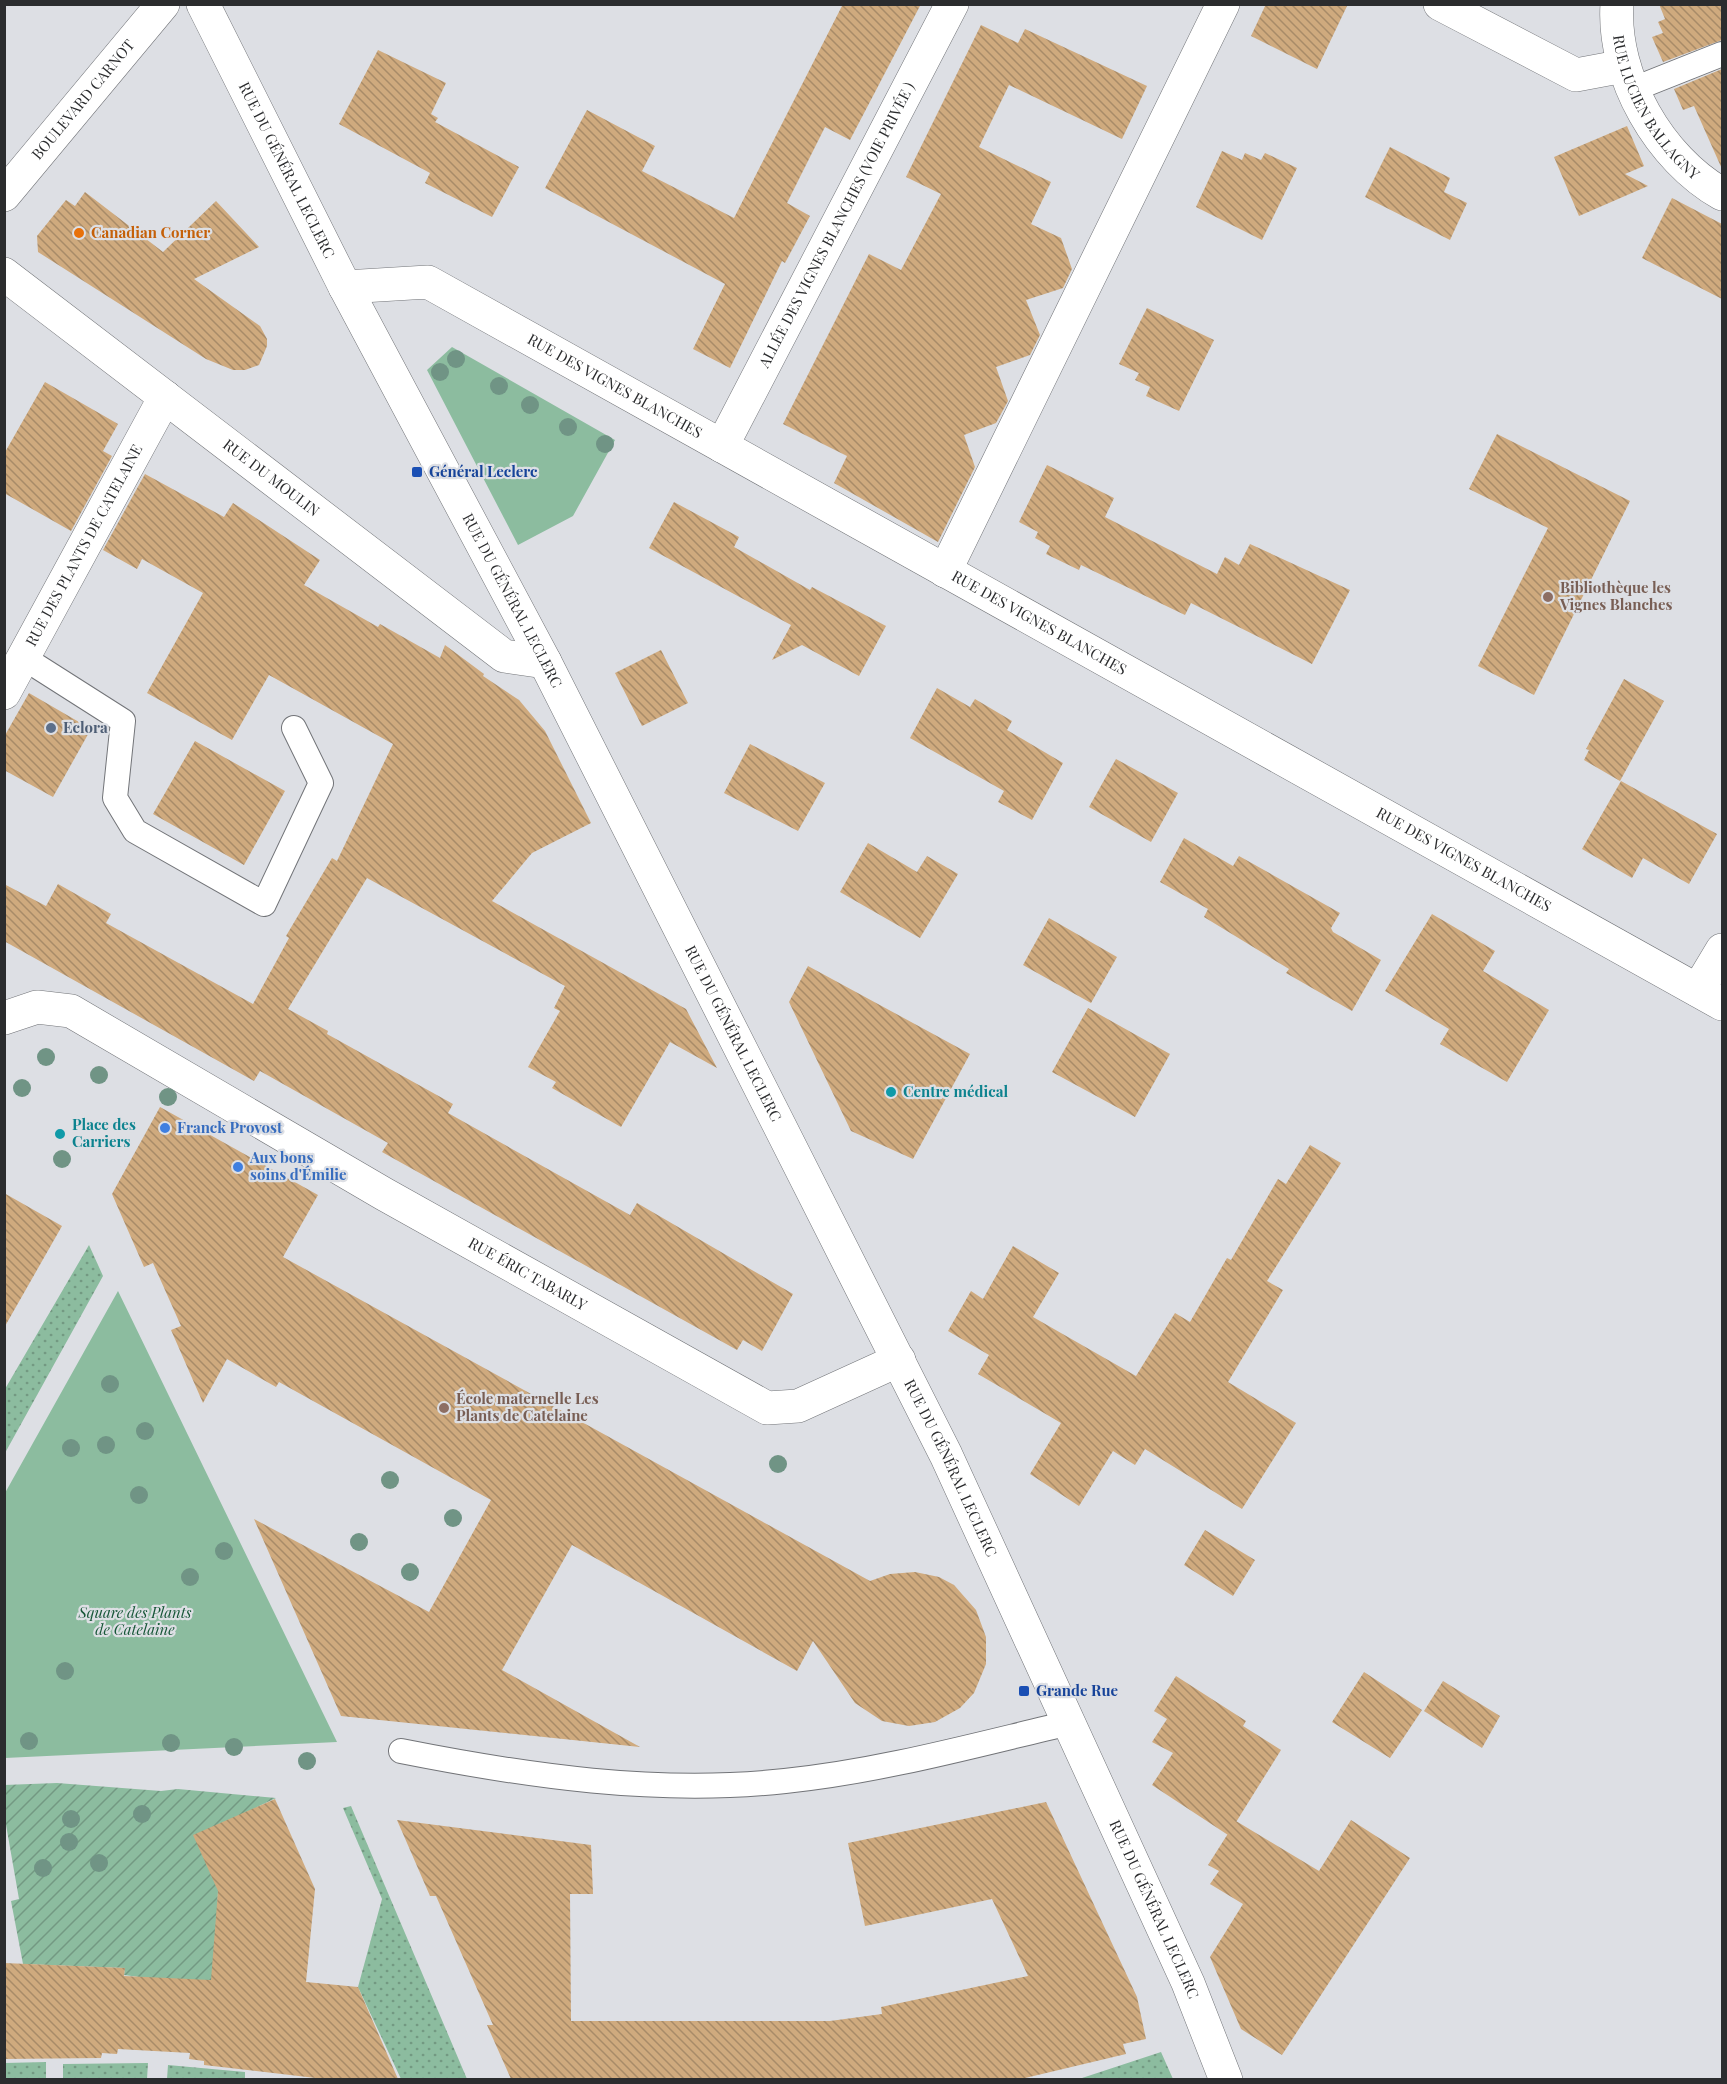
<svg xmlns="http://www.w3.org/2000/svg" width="1727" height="2084" viewBox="0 0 1727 2084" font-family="'Playfair Display',serif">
	<defs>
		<pattern id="grass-dots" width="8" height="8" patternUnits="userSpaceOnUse" patternTransform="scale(1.5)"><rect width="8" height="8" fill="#8cbc9f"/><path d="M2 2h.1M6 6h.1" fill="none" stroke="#739982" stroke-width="1.8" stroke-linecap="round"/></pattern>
		<pattern id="garden-furrows" width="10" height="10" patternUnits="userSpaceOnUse" patternTransform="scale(1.5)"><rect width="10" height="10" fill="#8cbc9f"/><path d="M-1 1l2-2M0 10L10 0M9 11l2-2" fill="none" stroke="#739982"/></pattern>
		<pattern id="building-back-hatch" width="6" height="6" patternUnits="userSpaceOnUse" patternTransform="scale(1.5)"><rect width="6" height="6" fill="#cfaa7e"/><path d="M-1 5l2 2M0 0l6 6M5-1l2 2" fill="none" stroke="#a88b68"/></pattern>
	</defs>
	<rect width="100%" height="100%" fill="#dddfe4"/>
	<path fill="url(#grass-dots)" d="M89,1245L103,1276L5,1453V1389Z
		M351,1806L467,2079H401L358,1987L382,1899L343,1808Z
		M1161,2052L1173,2079H1079Z
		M46,2062V2079H5V2063Z
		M148,2063L147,2079H63V2064Z
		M168,2065L245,2072V2079H167Z"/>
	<path fill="#8cbc9f" d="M452,347L615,440L573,516L518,545L427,370Z
		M118,1291L337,1742L5,1758V1493Z"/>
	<path fill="url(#garden-furrows)" d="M57,1783L161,1791L178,1789L276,1798L257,1807L218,1891L214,1987L124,1975L125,1968L23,1964L11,1901L19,1899L5,1819L4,1785Z"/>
	<path fill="url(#building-back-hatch)" d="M843,4H921L850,140L825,127L787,203L810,216L785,263L782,261L730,368L693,349L725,284L545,188L587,110L655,146L642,171L734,218Z
		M1266,4H1348L1317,69L1251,36Z
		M1659,4H1722V40L1663,62L1652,37L1663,33L1658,22L1665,19Z
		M981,25L1018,43L1025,29L1147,86L1122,139L1009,85L979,147L1051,182L1031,224L1061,238L1072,269L1063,288L1026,300L1040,335L1030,355L996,367L1008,401L996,423L964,435L975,467L938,542L834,483L847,456L783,424L869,254L901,270L941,194L906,177Z
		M378,50L446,83L431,114L438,118L435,122L519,167L492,217L425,183L430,173L339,124Z
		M1722,69V169L1694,106L1683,110L1674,89Z
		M1627,126L1644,166L1625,174L1648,186L1579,216L1554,157Z
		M1390,147L1450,178L1444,192L1467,203L1450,240L1365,197Z
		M1222,151L1242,160L1245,153L1261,160L1265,153L1297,168L1262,240L1196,207Z
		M85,192L163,252L216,201L259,247L194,279L260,326L267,339V346L259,365L245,370H233L206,359L38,252L37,236L66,200L75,206Z
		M1672,198L1722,224V299L1642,258Z
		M1147,308L1214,340L1179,411L1146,396L1150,387L1135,380L1139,373L1119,364Z
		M45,382L118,424L103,451L112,456L71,531L4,493V454Z
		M1497,434L1630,501L1534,695L1478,666L1548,528L1469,489Z
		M1047,465L1114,498L1105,517L1217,574L1225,557L1239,565L1250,544L1350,590L1312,664L1191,603L1185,615L1081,565L1079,570L1046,554L1050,546L1035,538L1038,532L1019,522Z
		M145,474L224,517L233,503L320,560L304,585L378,627L380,624L440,658L445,645L484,674L483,676L519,700L545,731L591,823L532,853L492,901L686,1009L717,1068L670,1042L621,1127L552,1088L556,1082L528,1067L560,1011L554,1008L565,986L367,878L288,1009L328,1031L327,1034L453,1104L448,1113L630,1215L637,1203L793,1294L762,1351L743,1340L737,1350L382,1152L388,1143L260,1071L254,1081L4,941V884L46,906L58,884L111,914L106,923L253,1004L289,938L286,936L332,858L337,861L393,744L269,675L232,740L147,693L203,593L142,559L137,569L103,550Z
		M674,502L739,537L734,547L810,590L812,587L886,626L859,676L802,645L772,660L791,625L649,548Z
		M661,650L688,703L642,726L615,673Z
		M1624,679L1664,701L1620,781L1584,760L1589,750L1586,749Z
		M937,688L970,707L975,699L1012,721L1007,730L1063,763L1032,820L998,802L1004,791L910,738Z
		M29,693L91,729L53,797L4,770V737Z
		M195,741L285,791L244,865L153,814Z
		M750,744L825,783L798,831L724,793Z
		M1116,759L1178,793L1151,842L1089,807Z
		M1621,781L1717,834L1689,884L1643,858L1632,878L1582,849Z
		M1184,838L1233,866L1239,856L1340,913L1331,928L1333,932L1381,960L1352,1011L1286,973L1289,969L1204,917L1208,909L1160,882Z
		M868,843L917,872L927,856L958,874L920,938L840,892Z
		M1432,914L1495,951L1483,971L1549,1010L1507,1082L1440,1044L1449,1029L1385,991Z
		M1049,918L1117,957L1091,1003L1023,965Z
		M808,966L970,1054L913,1159L851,1131L789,1002Z
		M1088,1008L1170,1054L1135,1117L1052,1072Z
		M160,1107L318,1195L283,1257L870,1581L890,1574L915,1572L939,1577L954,1585L976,1610L986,1637V1664L974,1693L960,1708L935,1722L909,1726L882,1721L855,1703L813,1641L797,1671L572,1545L502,1670L640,1747L341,1716L254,1519L429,1612L491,1500L279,1382L276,1387L227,1359L203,1403L171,1330L181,1326L153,1263L144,1267L112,1194Z
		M1310,1145L1341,1163L1267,1281L1283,1290L1228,1382L1296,1423L1242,1509L1145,1449L1135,1465L1113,1451L1079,1506L1030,1474L1061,1423L978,1374L989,1355L948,1331L971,1291L983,1299L1013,1246L1059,1273L1033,1317L1136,1376L1175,1313L1190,1322L1227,1258L1231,1260L1278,1179L1286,1184Z
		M4,1193L62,1226L4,1328Z
		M1205,1530L1255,1560L1233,1596L1184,1565Z
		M1364,1672L1422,1710L1390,1758L1332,1722Z
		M1176,1676L1246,1721L1243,1726L1281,1750L1228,1835L1152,1785L1173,1753L1152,1742L1167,1719L1154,1711Z
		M1443,1681L1500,1716L1482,1748L1424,1711Z
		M275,1799L315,1889L306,1982L358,1987L398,2079H324L204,2065V2061L189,2059L190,2053L118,2049L117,2054L102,2053L101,2058L4,2059V1963L125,1968L124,1976L211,1980L218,1891L193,1835Z
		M1046,1802L1137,1997L1146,2039L1123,2044L1126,2054L1021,2079H511L487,2025H493L436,1896H430L397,1820L591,1845L593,1894H570L571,2021H830L882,2014L881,2007L1028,1976L992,1899L865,1926L848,1843Z
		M1351,1820L1410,1858L1282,2055L1241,2029L1210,1957L1243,1904L1210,1884L1219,1871L1208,1865L1236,1821L1319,1871Z"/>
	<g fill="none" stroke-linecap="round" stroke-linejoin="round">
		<g stroke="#727478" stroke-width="26">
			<path id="service" d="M1634,89L1722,54
				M24,658L123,721L115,798L135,831L264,904L321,783L294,728
				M401,1751C527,1776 657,1795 785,1781C882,1771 975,1745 1069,1723"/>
		</g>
		<g stroke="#727478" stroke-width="34">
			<g id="minor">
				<path d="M1440,4L1576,75L1624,66"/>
				<path id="s1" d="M1617,4C1612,77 1660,159 1722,194"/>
				<path id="s2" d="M4,195L163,4"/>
				<path id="s3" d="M4,274L504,656L545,662"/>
				<path id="s4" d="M345,287L428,282L1722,1004"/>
				<path id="s5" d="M722,446L952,4"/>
				<path d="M945,571L1223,4"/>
				<path id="s6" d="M4,693L165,397"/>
				<path d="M1698,990L1722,950"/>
				<path id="s7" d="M4,1018L37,1007L71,1011L384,1194L767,1408L798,1406L899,1360"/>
			</g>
		</g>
		<g stroke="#727478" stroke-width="34">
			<g id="tertiary">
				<path id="s8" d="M203,4L345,287L545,662L946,1455L1188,1983L1226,2080"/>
			</g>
		</g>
		<use href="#service" stroke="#fff" stroke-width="24"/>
		<use href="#minor" stroke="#fff" stroke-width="33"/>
		<use href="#tertiary" stroke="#fff" stroke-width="33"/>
	</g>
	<g fill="#709485">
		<circle cx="456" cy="359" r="9"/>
		<circle cx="440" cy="372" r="9"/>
		<circle cx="499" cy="386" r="9"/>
		<circle cx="530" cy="405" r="9"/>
		<circle cx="568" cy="427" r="9"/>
		<circle cx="605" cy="444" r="9"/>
		<circle cx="46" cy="1057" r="9"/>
		<circle cx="99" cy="1075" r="9"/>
		<circle cx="22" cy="1088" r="9"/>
		<circle cx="168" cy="1097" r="9"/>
		<circle cx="62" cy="1159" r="9"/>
		<circle cx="110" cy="1384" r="9"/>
		<circle cx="145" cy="1431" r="9"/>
		<circle cx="106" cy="1445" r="9"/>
		<circle cx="71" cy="1448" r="9"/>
		<circle cx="778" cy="1464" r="9"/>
		<circle cx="390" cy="1480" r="9"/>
		<circle cx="139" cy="1495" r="9"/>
		<circle cx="453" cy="1518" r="9"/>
		<circle cx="359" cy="1542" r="9"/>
		<circle cx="224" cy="1551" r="9"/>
		<circle cx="410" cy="1572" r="9"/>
		<circle cx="190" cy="1577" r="9"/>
		<circle cx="65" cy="1671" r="9"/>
		<circle cx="29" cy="1741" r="9"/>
		<circle cx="171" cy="1743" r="9"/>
		<circle cx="234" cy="1747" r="9"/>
		<circle cx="307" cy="1761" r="9"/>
		<circle cx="142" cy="1814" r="9"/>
		<circle cx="71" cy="1819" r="9"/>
		<circle cx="69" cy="1842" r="9"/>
		<circle cx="99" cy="1863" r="9"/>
		<circle cx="43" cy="1868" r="9"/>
	</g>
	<circle fill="#e8710a" stroke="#dddfe4" stroke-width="2" cx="79" cy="233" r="6"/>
	<g fill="#1a4fb4" stroke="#dddfe4" stroke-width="2">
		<rect x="411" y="466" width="12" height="12" rx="3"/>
		<rect x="1018" y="1685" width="12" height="12" rx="3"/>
	</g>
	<g fill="#8d6e63" stroke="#dddfe4" stroke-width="2">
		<circle cx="1548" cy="597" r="6"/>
		<circle cx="444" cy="1408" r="6"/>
	</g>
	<circle fill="#5c6f8a" stroke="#dddfe4" stroke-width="2" cx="51" cy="728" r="6"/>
	<g fill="#0f9aa8" stroke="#dddfe4" stroke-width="2">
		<circle cx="891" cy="1092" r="6"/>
		<circle cx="60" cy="1134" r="6"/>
	</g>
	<g fill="#3f7fe0" stroke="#dddfe4" stroke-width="2">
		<circle cx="165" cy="1128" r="6"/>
		<circle cx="238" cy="1167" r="6"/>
	</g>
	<g text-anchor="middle" stroke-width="4.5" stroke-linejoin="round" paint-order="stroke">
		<g font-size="15" fill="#2b2c2e" stroke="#dddfe4">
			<text dy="5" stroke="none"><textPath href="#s2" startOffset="124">BOULEVARD CARNOT</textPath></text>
			<text dy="5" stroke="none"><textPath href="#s1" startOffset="114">RUE LUCIEN BALLAGNY</textPath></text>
			<text dy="5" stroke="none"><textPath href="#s8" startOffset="186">RUE DU GÉNÉRAL LECLERC</textPath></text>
			<text dy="5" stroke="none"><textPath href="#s5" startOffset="249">ALLÉE DES VIGNES BLANCHES (VOIE PRIVÉE )</textPath></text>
			<text dy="5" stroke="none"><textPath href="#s4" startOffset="297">RUE DES VIGNES BLANCHES</textPath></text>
			<text dy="5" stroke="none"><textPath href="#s3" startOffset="336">RUE DU MOULIN</textPath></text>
			<text dy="5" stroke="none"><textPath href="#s6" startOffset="168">RUE DES PLANTS DE CATELAINE</textPath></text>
			<text dy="5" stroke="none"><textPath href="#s8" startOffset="672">RUE DU GÉNÉRAL LECLERC</textPath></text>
			<text dy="5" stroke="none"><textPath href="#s4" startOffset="783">RUE DES VIGNES BLANCHES</textPath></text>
			<text dy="5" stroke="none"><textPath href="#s4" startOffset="1269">RUE DES VIGNES BLANCHES</textPath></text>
			<text dy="5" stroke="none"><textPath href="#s8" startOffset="1158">RUE DU GÉNÉRAL LECLERC</textPath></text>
			<text dy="5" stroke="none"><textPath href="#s7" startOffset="596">RUE ÉRIC TABARLY</textPath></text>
			<text dy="5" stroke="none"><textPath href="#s8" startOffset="1644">RUE DU GÉNÉRAL LECLERC</textPath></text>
			<text dy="5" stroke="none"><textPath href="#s8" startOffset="2130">RUE DU GÉNÉRAL LECLERC</textPath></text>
		</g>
		<g font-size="15" font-weight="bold" fill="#c56008" stroke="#dddfe4" text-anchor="start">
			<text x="91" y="238">Canadian Corner</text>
		</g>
		<g font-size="15" font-weight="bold" fill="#164399" stroke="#dddfe4" text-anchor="start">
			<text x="429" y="477">Général Leclerc</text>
			<text x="1036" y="1696">Grande Rue</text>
		</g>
		<g font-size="15" font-weight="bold" fill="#785e54" stroke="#dddfe4" text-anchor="start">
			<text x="1560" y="593">Bibliothèque les<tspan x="1560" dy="17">Vignes Blanches</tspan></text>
			<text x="456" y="1404">École maternelle Les<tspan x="456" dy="17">Plants de Catelaine</tspan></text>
		</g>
		<g font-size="15" font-weight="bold" fill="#4e5e75" stroke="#dddfe4" text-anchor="start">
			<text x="63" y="733">Eclora</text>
		</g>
		<g font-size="15" font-weight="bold" fill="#0d838f" stroke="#dddfe4" text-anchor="start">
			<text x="903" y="1097">Centre médical</text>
			<text x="72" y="1130">Place des<tspan x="72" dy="17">Carriers</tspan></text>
		</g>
		<g font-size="15" font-weight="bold" fill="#366cbe" stroke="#dddfe4" text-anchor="start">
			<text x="177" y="1133">Franck Provost</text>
			<text x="250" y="1163">Aux bons<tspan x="250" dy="17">soins d'Émilie</tspan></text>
		</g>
		<g font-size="15" font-style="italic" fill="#165637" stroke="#dddfe4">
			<text x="135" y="1618">Square des Plants<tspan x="135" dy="17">de Catelaine</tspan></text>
		</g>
	</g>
	<rect width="1727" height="2084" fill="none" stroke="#2b2c2e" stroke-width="12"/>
</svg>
